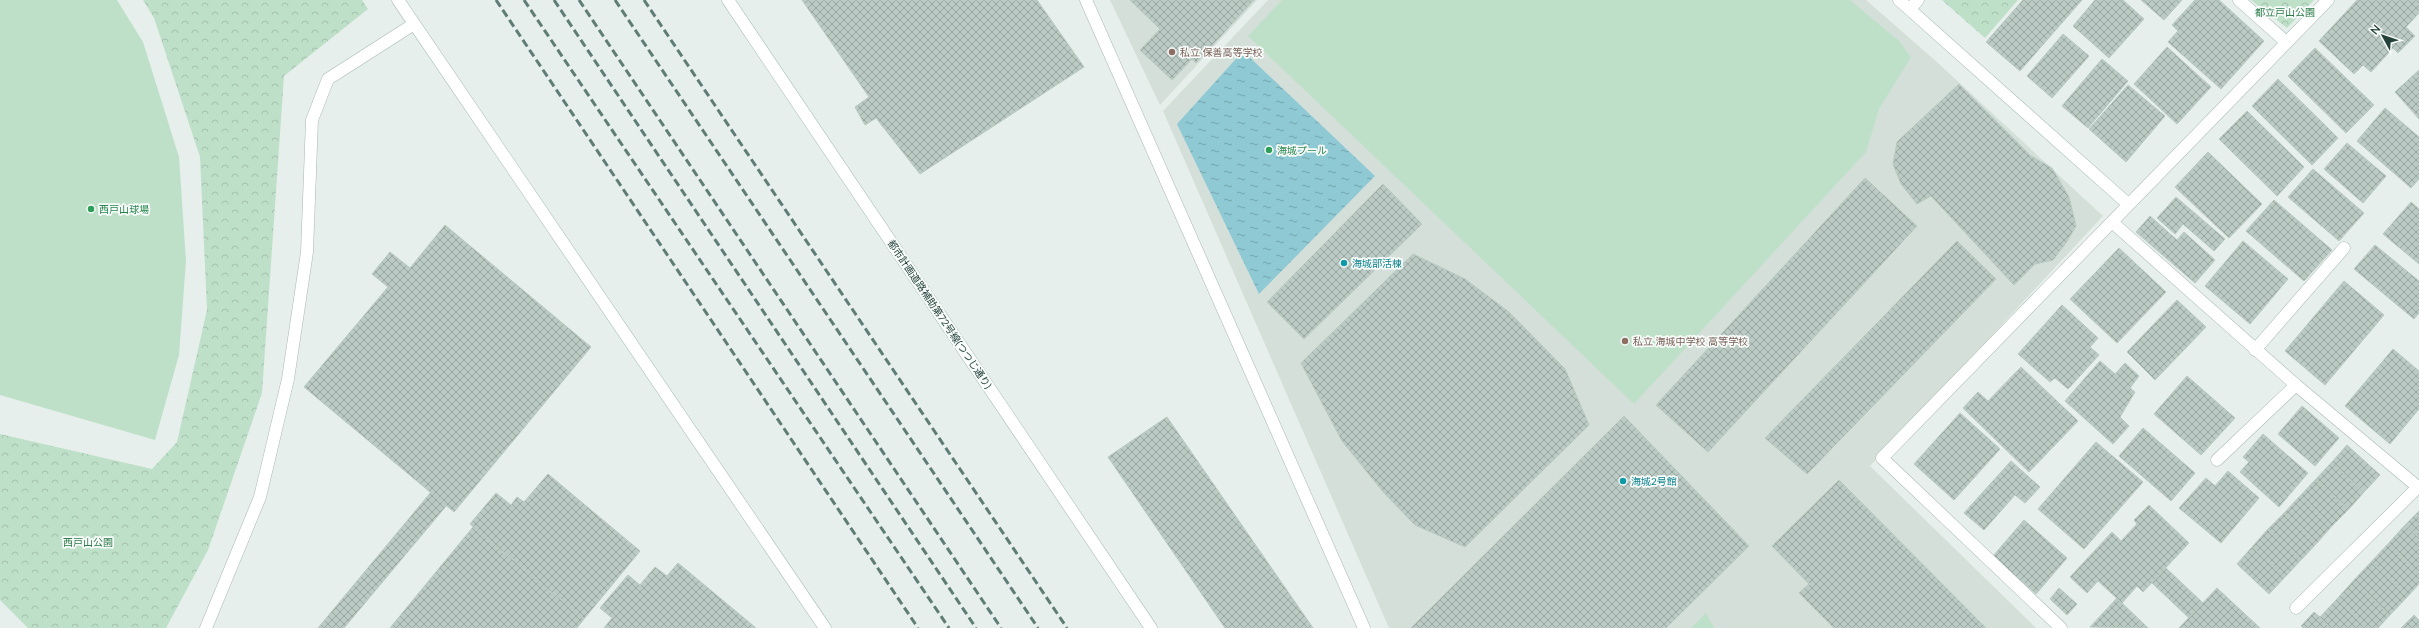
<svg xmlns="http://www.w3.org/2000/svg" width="2419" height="628" viewBox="0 0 2419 628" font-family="Lato,'Noto Sans JP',sans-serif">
	<defs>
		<pattern id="park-crowns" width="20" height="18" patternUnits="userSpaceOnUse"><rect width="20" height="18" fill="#bfe0c8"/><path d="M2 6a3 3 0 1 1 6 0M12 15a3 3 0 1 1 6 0" fill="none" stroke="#a4c1ad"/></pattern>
		<pattern id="water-ripples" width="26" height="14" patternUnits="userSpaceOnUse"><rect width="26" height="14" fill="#8ec9d4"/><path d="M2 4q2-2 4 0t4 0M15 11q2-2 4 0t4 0" fill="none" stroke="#74a5ad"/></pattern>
		<pattern id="building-cross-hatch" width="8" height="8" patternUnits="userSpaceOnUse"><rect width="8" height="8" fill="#bbcac4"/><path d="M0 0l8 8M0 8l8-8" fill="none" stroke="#98a6a0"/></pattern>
	</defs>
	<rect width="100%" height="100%" fill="#e6efeb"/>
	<path fill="#d4dfda" d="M1110,0H1257L1160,105Z
		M1268,0H1866L1938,63L2103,216L1870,466L2036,628H1389L1163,111Z"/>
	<path fill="url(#park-crowns)" d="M143,0H362L368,9L284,76L262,393L208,550L166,628H28L0,600V434L152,469L177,442L207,310L200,157L154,18Z
		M1942,0H2018L1985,38Z
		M2251,0H2314L2287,28Z"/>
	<path fill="#bfe0c8" d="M0,0H117L143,42L179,157L186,261L179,355L155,440L0,395Z
		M1282,0H1850L1899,41L1911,57L1879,109L1866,152L1634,404L1248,36Z
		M1706,613L1714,628H1691Z"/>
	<path fill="url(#water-ripples)" d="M1243,51L1375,176L1259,294L1177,124Z"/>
	<path fill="url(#building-cross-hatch)" stroke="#b8c9c2" d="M802,0H1037L1084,67L920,174L876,118L865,125L855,107L869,97Z
		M1130,0H1254L1196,63L1192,59L1172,80L1140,50L1160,29Z
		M2023,0H2082L2020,71L1986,42Z
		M2095,0H2123L2144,19L2109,58L2073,26Z
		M2141,0H2182L2164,20Z
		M2195,0H2219L2264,41L2221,89L2168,42L2178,31L2172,25Z
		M2357,0H2419V13L2406,27L2415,36L2398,53L2393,48L2371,72L2363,65L2354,74L2319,41Z
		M2063,34L2089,56L2052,98L2027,76Z
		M2167,47L2211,87L2177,124L2134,84Z
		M2315,48L2374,105L2346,133L2288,76Z
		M2102,59L2128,81L2088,128L2062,106Z
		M2419,70V119L2395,92Z
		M2278,79L2338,138L2312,165L2252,106Z
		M1959,84L2031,156L2052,168L2069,197L2076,226L2066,243L2053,260L2035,264L2014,285L1931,196L1917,204L1901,184L1893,164L1897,142Z
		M2128,85L2165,116L2126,162L2089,129Z
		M2385,108L2419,137V179L2411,188L2357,141Z
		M2247,111L2304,167L2277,196L2219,139Z
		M2347,143L2386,176L2363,203L2324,169Z
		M2208,152L2262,204L2229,238L2175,187Z
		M2313,169L2364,213L2339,241L2288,197Z
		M1865,178L1917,226L1708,452L1656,405Z
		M1383,184L1422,224L1304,339L1267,302Z
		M2176,197L2225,239L2214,251L2183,224L2175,234L2157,218Z
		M2274,200L2332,250L2304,281L2246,231Z
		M2411,202L2419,209V264L2383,234Z
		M2150,216L2177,240L2184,232L2215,260L2195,283L2136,232Z
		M445,225L591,347L454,512L304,387L388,287L372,274L390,252L410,268Z
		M1957,241L1996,279L1807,474L1765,438Z
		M2243,241L2288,279L2250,324L2205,286Z
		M2375,245L2419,281V313L2414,319L2354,269Z
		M2119,248L2166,292L2117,343L2070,299Z
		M1413,254L1465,279L1509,312L1565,369L1589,425L1465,547L1415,525L1384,493L1342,441L1301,363Z
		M2344,281L2384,315L2325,385L2285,351Z
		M2177,300L2206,327L2155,380L2127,352Z
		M2062,305L2098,338L2090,347L2099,355L2068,389L2055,378L2050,382L2018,354Z
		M2393,349L2419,371V409L2390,444L2345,406Z
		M2100,361L2115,374L2125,363L2139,376L2130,388L2135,392L2120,417L2129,426L2113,444L2065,401Z
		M2021,367L2078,421L2029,472L1963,408L1978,392L1988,401Z
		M2187,376L2235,418L2201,455L2154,414Z
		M2302,406L2339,438L2315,466L2278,434Z
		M1960,413L2000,449L1954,500L1914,464Z
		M1624,416L1749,546L1666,628H1411Z
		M1167,417L1313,628H1225L1108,457Z
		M2143,428L2195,473L2171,501L2119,456Z
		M2263,434L2308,473L2279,507L2240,472L2249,462L2243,457Z
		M2096,442L2143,482L2084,549L2038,509Z
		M2347,445L2380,475L2364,492L2332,462Z
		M2011,461L2040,487L2025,503L2015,495L1984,530L1964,513Z
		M2332,462L2364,492L2349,509L2316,479Z
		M2228,471L2259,498L2221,543L2179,508L2206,478L2215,486Z
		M548,474L640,551L584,619L470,524L496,493L511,505L517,497L524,502Z
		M2316,479L2349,509L2332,526L2300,496Z
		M1839,480L1986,628H1834L1799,593L1809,584L1772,546Z
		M431,492L447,505L344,628H318Z
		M2300,496L2332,526L2317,543L2284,513Z
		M2149,505L2189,543L2143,592L2137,586L2122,603L2098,581L2087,593L2070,577L2112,532L2121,541L2137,524L2134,520Z
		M2419,511V538L2405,525Z
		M2284,513L2317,543L2301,560L2268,529Z
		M2024,520L2067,558L2036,594L1993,556Z
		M2405,525L2419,538V573L2388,544Z
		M473,527L584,619L577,628H390Z
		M2268,529L2301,560L2285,577L2252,547Z
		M2388,544L2419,573V584L2408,596L2371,562Z
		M2252,547L2285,577L2269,594L2237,564Z
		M2371,562L2408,596L2390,615L2354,580Z
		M678,563L756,628H604L612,618L600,608L628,575L640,585L655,567L667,576Z
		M2166,568L2203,603L2189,618L2152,583Z
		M2354,580L2390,615L2378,628H2368L2337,599Z
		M2059,588L2077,604L2067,615L2050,599Z
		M2217,588L2260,628H2179Z
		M2117,598L2122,603L2148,628L2090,627Z
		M2337,599L2368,628H2331L2320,617Z
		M2314,612L2320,617L2331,628H2303L2301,626Z
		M2414,615L2419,620V628H2401Z"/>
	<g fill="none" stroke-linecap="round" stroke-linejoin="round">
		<g stroke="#a8b8b2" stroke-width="13">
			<path id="lane" d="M1086,0L1364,628
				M2255,350L2344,248
				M2217,460L2296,385
				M2296,608L2418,487"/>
		</g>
		<g stroke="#a8b8b2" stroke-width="13">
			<path id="street" d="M2239,0L2286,42
				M1910,9L1918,0
				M2112,222L2296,385L2419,488
				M206,628L260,497L288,379L307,252L312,120L328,79L414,24
				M2061,628L1882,458L2328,0"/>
		</g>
		<g stroke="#a4bbb3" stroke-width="13">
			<path id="secondary" d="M398,0L825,628
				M728,0L1151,628
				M1899,0L2128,204"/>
		</g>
		<use href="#lane" stroke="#fff" stroke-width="12"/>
		<use href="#street" stroke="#fff" stroke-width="12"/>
		<use href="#secondary" stroke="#fff" stroke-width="12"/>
		<path stroke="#5f7d75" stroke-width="3" stroke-dasharray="8 4" stroke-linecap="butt" d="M496,0L918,628
			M524,0L949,628
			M554,0L976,628
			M579,0L1001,628
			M615,0L1038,628
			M644,0L1067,628"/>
	</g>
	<g fill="#8d6e63" stroke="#f7fbf9" stroke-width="1.5">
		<circle cx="1172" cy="52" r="4"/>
		<circle cx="1625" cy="341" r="4"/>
	</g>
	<g fill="#2e9e5b" stroke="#f7fbf9" stroke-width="1.5">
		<circle cx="1269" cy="150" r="4"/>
		<circle cx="91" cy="209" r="4"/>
	</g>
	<g fill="#0f9aa8" stroke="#f7fbf9" stroke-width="1.5">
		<circle cx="1344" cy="263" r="4"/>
		<circle cx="1623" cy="481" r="4"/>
	</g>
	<g text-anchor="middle" stroke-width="3.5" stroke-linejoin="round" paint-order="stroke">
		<g font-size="10" fill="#2d7a4b" stroke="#f7fbf9">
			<text x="2285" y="16">都立戸山公園</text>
			<text x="88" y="546">西戸山公園</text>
		</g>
		<g font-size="10" fill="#785e54" stroke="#f7fbf9" text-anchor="start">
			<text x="1180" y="56">私立 保善高等学校</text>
			<text x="1633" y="345">私立 海城中学校 高等学校</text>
		</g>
		<g font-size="10" fill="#27864d" stroke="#f7fbf9" text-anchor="start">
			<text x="1277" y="154">海城プール</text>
			<text x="99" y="213">西戸山球場</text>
		</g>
		<g font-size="10" fill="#0d838f" stroke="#f7fbf9" text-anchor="start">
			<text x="1352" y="267">海城部活棟</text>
			<text x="1631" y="485">海城2号館</text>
		</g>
		<g font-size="10" fill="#24423a" stroke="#f7fbf9">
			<text transform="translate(940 314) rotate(56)" y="4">都市計画道路補助第72号線(つつじ通り)</text>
		</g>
	</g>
	<g transform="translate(2383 36) rotate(310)" stroke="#f7fbf9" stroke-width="3" paint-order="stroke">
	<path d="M0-3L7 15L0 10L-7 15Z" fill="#24423a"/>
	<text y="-6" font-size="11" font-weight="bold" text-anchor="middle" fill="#24423a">N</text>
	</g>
</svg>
